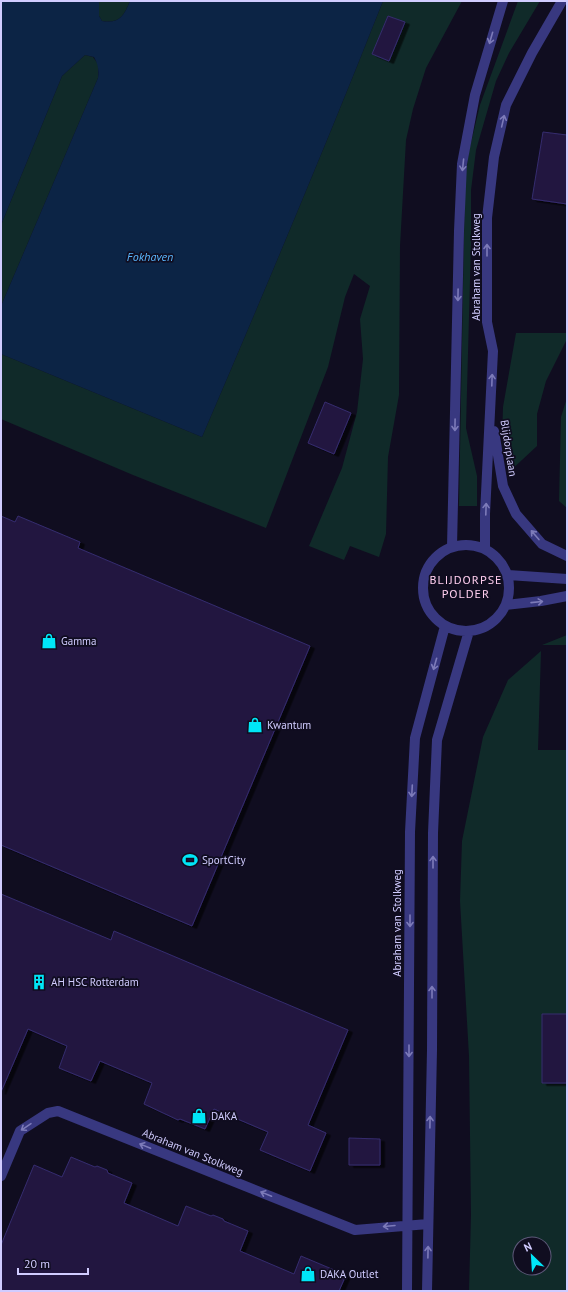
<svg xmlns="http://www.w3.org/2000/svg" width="568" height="1292" viewBox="0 0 568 1292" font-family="'PT Sans',sans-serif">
	<defs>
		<filter id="shadow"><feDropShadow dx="4.5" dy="2.5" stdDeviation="0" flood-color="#0009"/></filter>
	</defs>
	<rect width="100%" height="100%" fill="#100d20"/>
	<path fill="#102a29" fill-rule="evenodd" d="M99,1H130C124,16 119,24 102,21L99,16Z
		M383,1H462L426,68L413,109L406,140L400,246L399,395L388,457L386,534L379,557L350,546L344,560L309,546L342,468L357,412L363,359L360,319L370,286L354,274L345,297L328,367L266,528L133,475L1,419V354L202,437C264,292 325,148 383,1Z
		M518,1H540L509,53L496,81L476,150L471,190V242L466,428L477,476V506H459L465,181L469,151L480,105Z
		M85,55L93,57L98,64V78L1,306V225L62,76Z
		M516,333H567V339L546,381L537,414V446L508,473L502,440L503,407Z
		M567,398V508L559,501L561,417Z
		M567,635V645H542Z
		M541,651L538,750H567V1291H469L471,1215L469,1056L460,901L462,841L483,737L508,680ZM520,1244H544V1268H520Z"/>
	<path fill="#0c2445" d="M1,1H99V16L102,21C119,24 124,16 130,1H383C325,148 264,292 202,437L1,354V306L98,78C99,70 98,64 94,57L85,55L62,76L1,225Z"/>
	<path fill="#201941" stroke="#362b6e" filter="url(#shadow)" d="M388,16L405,22L389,61L372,54Z
		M543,132L567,135V204L532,199Z
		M325,402L351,413L334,454L308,443Z
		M1,516L15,522L18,516L80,542L78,548L310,646L192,926L1,845Z
		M1,894L111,940L114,931L348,1030L308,1125L326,1133L310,1171L260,1150L268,1132L214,1109L205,1129L180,1119L178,1120L144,1104L152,1083L100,1061L91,1081L59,1068L67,1046L28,1029L1,1092Z
		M542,1014H567V1083H542Z
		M349,1138L380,1139V1165H349Z
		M71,1157L95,1167L97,1166L107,1170L108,1173L132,1183L124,1203L178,1226L186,1206L211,1216L213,1215L223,1219L224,1221L248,1231L240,1251L294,1274L301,1256L346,1275L339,1291H1V1245L34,1165L62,1177Z"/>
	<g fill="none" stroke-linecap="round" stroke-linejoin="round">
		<path stroke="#383880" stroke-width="10" d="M494,431L503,486L516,514L542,544L567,556
			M423 588a43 43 0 1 1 86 0a43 43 0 1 1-86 0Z
			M452,547L459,231L462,164L475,95L503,1
			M485,548V514L493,351L487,322V218L494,157L506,105L532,53L562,1
			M508,575L567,579
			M506,605L541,601L567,596
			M1,1176L20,1131L48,1113L58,1111L355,1230L428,1224
			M407,1291L410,832L415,738L445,626
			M427,1291L432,1050L433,833L437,740L469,631"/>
	</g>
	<defs><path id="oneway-shaft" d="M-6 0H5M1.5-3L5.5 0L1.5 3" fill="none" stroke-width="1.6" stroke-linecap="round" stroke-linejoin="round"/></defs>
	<g stroke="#7d7bb9">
		<use href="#oneway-shaft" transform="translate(491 38) rotate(106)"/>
		<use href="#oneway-shaft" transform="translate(503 121) rotate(-77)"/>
		<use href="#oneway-shaft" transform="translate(463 165) rotate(96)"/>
		<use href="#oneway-shaft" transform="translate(487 250) rotate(-90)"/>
		<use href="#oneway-shaft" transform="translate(458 295) rotate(91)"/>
		<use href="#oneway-shaft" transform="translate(492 380) rotate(-88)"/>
		<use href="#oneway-shaft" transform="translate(455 425) rotate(91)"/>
		<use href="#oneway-shaft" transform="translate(486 509) rotate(-88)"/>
		<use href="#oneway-shaft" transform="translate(535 535) rotate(-131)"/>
		<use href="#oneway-shaft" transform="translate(537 602) rotate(-6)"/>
		<use href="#oneway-shaft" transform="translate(435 664) rotate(106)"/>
		<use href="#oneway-shaft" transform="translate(412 791) rotate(93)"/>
		<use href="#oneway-shaft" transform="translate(433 862) rotate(-90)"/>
		<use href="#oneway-shaft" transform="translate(410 921) rotate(90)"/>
		<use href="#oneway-shaft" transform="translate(432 992) rotate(-90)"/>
		<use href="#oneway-shaft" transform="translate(409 1051) rotate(90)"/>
		<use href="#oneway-shaft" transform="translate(430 1122) rotate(-89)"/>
		<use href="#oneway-shaft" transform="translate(26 1127) rotate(146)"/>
		<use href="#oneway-shaft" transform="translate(145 1146) rotate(-158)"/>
		<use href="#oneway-shaft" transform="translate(266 1194) rotate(-158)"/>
		<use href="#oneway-shaft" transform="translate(389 1226) rotate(175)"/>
		<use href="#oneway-shaft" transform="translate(428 1252) rotate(-89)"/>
	</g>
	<defs>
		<g id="shop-bare" transform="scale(1.2)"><path d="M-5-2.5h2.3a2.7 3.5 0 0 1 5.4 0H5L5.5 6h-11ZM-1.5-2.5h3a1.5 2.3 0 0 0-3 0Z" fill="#00e6f7" stroke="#100d20" stroke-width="2.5" paint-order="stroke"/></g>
		<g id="stadium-bare" transform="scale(1.2)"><path d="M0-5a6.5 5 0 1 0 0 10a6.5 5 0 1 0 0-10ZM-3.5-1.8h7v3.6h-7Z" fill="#00e6f7" stroke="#100d20" stroke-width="2.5" paint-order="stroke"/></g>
		<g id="building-bare" transform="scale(1.2)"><path d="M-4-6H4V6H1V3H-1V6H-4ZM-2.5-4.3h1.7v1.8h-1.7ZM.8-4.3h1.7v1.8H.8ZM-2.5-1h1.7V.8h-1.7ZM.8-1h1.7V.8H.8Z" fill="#00e6f7" stroke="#100d20" stroke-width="2.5" paint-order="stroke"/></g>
	</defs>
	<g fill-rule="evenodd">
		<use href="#shop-bare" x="49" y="641"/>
		<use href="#shop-bare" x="255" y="725"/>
		<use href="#stadium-bare" x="190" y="860"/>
		<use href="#building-bare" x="39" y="982"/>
		<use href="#shop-bare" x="199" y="1116"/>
		<use href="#shop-bare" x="308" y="1274"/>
	</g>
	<g text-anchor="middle" stroke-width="3.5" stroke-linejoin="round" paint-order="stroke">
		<g font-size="11" fill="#d1ccff" stroke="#100d20">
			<text transform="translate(476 267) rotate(-90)" y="4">Abraham van Stolkweg</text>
			<text transform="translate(509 448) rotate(81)" y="4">Blijdorplaan</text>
			<text transform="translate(397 923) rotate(-90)" y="4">Abraham van Stolkweg</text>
			<text transform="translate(193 1152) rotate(22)" y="4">Abraham van Stolkweg</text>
		</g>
		<g font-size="11" fill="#d1ccff" stroke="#100d20" text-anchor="start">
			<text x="61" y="645">Gamma</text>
			<text x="267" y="729">Kwantum</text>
			<text x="202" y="864">SportCity</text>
			<text x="51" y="986">AH HSC Rotterdam</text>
			<text x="211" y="1120">DAKA</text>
			<text x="320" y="1278">DAKA Outlet</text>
		</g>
		<g font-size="12" font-style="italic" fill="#5ab8ff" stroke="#100d20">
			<text x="150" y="261">Fokhaven</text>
		</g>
		<g font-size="12" letter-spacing="1" fill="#ffceef" stroke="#100d20">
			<text x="466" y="584">BLIJDORPSE<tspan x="466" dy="14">POLDER</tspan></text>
		</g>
	</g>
	<rect width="568" height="1292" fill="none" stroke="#d1ccff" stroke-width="4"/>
	<g transform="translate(532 1256) rotate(335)"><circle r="19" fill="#100d20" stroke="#5d5979"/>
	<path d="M0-3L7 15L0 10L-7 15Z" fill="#00e6f7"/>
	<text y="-6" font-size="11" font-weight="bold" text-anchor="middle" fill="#d1ccff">N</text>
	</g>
	<path d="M18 1268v6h70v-6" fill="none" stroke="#d1ccff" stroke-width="2"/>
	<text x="24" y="1268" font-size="12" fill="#d1ccff" stroke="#100d20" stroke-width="3" paint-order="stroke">20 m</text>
</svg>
